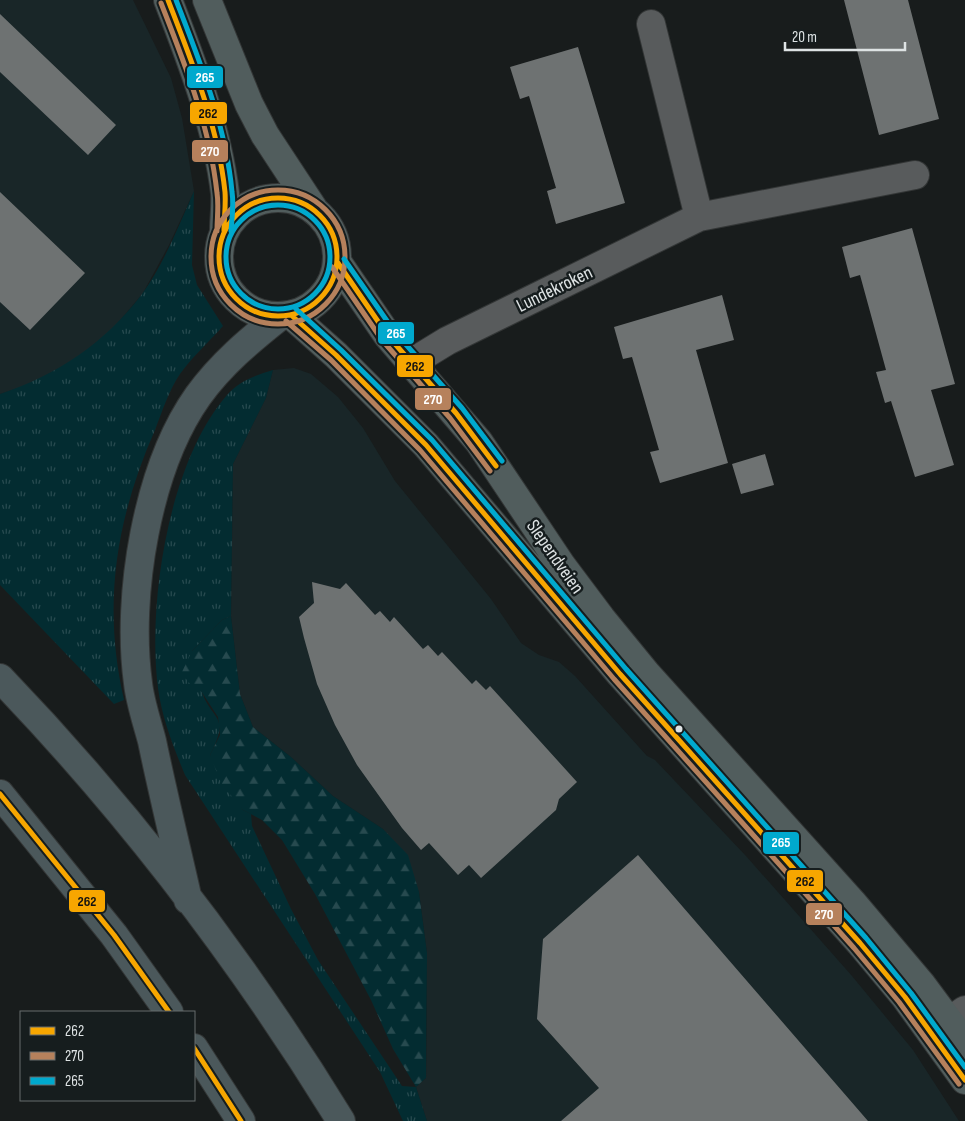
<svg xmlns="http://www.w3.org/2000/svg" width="965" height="1121" viewBox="0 0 965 1121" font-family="'Sofia Sans Condensed',sans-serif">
	<defs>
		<pattern id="grass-tufts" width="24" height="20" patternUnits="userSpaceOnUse" patternTransform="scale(1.25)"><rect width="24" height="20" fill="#032c31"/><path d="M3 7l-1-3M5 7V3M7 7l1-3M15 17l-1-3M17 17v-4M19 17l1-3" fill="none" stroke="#274a4f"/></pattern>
		<pattern id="forest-firs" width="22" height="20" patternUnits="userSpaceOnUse" patternTransform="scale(1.25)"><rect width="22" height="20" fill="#032c31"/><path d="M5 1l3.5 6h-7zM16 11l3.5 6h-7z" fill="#274a4f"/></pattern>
	</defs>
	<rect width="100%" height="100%" fill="#181c1c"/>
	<path fill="#192628" d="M0,0H133L171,78L182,118L194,191L169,245L143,293L111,331L74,360L30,384L0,394Z
		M294,368L311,374L338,397L363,428L395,481L491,599L521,643L539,655L559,662L575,676L647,756L655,760L746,856L852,976L913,1050L959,1121H427L416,1087L426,1078L427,1008V953L419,892L383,829L333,796L291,757L253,727L240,694L231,616L233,464L266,398L273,370Z"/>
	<path fill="url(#grass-tufts)" d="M194,191L192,265L197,285L223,326C209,342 192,357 180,374C169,390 162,412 155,430C116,519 102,604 124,700L114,704L0,585V394C57,375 105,343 142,294C164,264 179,225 194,191Z
		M273,370L266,398L233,464L231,616L222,620L192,651C195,663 197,677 201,690C212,722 231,714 210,755L243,810L251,814L252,826L291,909L318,960L402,1086L416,1087L427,1121H403L380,1072L185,775C173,746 162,718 158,688C147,603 169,461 227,395C239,381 256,375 273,370Z"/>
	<path fill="url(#forest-firs)" d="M231,616L240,694L253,727L291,757L333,796L383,829L408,855L419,892L427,953L426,1078L416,1087L393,1049L371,1000L315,894L282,840L262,820L243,810L221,783L210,755L220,735L218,717L201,691L188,682L182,672L192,651L222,620Z"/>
	<path fill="#6e7272" d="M844,0H908L939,119L879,135Z
		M0,14L116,125L88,155L0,72Z
		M578,47L625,203L556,224L547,191L556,188L529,96L520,99L510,67Z
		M0,192L85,273L30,330L0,302Z
		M912,228L955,384L931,390L954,465L915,477L891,401L885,403L876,372L886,370L860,275L850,278L842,247Z
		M722,295L734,340L696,350L728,463L660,483L650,452L659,450L632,357L623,359L614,327Z
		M765,454L774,485L741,494L732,464Z
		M312,582L340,589L346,583L375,615L380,611L390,622L394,617L423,649L428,645L438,656L442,652L472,684L476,680L486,690L490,686L577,782L559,799L556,810L481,878L469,865L458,875L429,843L421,850L402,828L357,765L335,725L317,684L304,638L299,617L314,603Z
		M638,855L868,1121H561L599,1088L537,1019L543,939Z"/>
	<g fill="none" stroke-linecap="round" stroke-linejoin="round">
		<g stroke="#333636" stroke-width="30">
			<path id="minor" d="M651,24L699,217
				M411,363L447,341L699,217L915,175
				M932,1033L965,1010"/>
		</g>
		<g stroke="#333636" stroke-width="30">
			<path id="major" d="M168,0C192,62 217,127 225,193C226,205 224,219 224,231
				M207,0L249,104L265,135L313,208
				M219 257a59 59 0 1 1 118 0a59 59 0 1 1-118 0Z
				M338,263L388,336L479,442L562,566L601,618L646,673L852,902L922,985L965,1043
				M291,315L336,355L426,445L620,674L860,943L905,997L965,1080"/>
		</g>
		<g stroke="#333636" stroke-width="30">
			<path id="highway" d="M0,678C129,812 244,963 341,1121
				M0,794L114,935L169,1012
				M188,900C176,847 163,794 152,741C147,722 140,702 138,683C126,596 147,468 198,396C221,364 250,340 279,317
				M194,1048L241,1121"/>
		</g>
		<use href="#minor" stroke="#585b5c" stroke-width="28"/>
		<use href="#major" stroke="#515d5d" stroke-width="28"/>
		<use href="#highway" stroke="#4b585b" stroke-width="28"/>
		<g stroke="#161d1e" stroke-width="9">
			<path id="bus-1" d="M168,0C192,62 218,126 225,192C226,205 224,218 224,231
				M219 257a59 59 0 1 1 118 0a59 59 0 1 1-118 0Z
				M338,263L388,336L456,413L496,466
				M291,315L336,355L426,445L620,674L860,943L905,997L965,1080
				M0,794L114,935L169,1012
				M194,1048L241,1121"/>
		</g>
		<g stroke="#161d1e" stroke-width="9">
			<path id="bus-2" d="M161,3C185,64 210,127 217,193C219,205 217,218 217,231
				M211 257a67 67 0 1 1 134 0a67 67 0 1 1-134 0Z
				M332,267L382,340L450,418L490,471
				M286,321L331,360L420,450L614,679L854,948L899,1002L959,1084"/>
		</g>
		<g stroke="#161d1e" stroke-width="9">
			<path id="bus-3" d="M176,0C200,62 226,126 232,192C234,205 232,218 231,231
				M226 257a52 52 0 1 1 104 0a52 52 0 1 1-104 0Z
				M344,259L394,331L462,408L502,461
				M296,309L341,350L432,440L626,669L866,938L911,993L965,1067"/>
		</g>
		<use href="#bus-1" stroke="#f7a600" stroke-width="5"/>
		<use href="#bus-2" stroke="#b6815c" stroke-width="5"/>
		<use href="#bus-3" stroke="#00a9ce" stroke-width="5"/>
	</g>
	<circle fill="#dee3e4" stroke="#161d1e" stroke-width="2" cx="679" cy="729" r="4.5"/>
	<g text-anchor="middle" stroke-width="5" stroke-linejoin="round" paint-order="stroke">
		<g font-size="19" fill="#dee3e4" stroke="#161d1e">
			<text transform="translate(554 288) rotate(-26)" y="7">Lundekroken</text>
			<text transform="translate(556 556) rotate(55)" y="7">Slependveien</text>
		</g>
	</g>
	<g stroke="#161d1e" stroke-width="2">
		<rect x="186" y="65" width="38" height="24" rx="5" fill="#00a9ce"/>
		<rect x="189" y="101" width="39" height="24" rx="5" fill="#f7a600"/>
		<rect x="191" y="139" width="38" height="24" rx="5" fill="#b6815c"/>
		<rect x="377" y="321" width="38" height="24" rx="5" fill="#00a9ce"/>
		<rect x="396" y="354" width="38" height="24" rx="5" fill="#f7a600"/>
		<rect x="414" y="387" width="38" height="24" rx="5" fill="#b6815c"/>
		<rect x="762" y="831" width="38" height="24" rx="5" fill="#00a9ce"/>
		<rect x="786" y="869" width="38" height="24" rx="5" fill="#f7a600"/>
		<rect x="68" y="889" width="38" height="24" rx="5" fill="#f7a600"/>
		<rect x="805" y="902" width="38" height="24" rx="5" fill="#b6815c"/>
	</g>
	<g font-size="14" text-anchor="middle" font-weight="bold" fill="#fff">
		<text x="205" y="82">265</text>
		<text x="210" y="156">270</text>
		<text x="396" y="338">265</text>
		<text x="433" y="404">270</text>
		<text x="781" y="847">265</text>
		<text x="824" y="919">270</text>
	</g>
	<g font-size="14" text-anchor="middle" font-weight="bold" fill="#111">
		<text x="208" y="118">262</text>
		<text x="415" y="371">262</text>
		<text x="805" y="886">262</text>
		<text x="87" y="906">262</text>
	</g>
	<rect x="20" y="1011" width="175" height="90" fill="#161d1e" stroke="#666c6d"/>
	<rect x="30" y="1027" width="25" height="8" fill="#f7a600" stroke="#666c6d"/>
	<text x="65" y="1036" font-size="15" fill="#dee3e4">262</text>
	<rect x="30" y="1052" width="25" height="8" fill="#b6815c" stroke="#666c6d"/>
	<text x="65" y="1061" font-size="15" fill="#dee3e4">270</text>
	<rect x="30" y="1077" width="25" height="8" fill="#00a9ce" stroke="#666c6d"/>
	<text x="65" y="1086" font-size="15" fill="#dee3e4">265</text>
	<path d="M785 42v8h120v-8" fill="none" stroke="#dee3e4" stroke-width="2.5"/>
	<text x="792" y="42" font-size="15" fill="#dee3e4" stroke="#161d1e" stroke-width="4" paint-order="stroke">20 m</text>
</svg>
